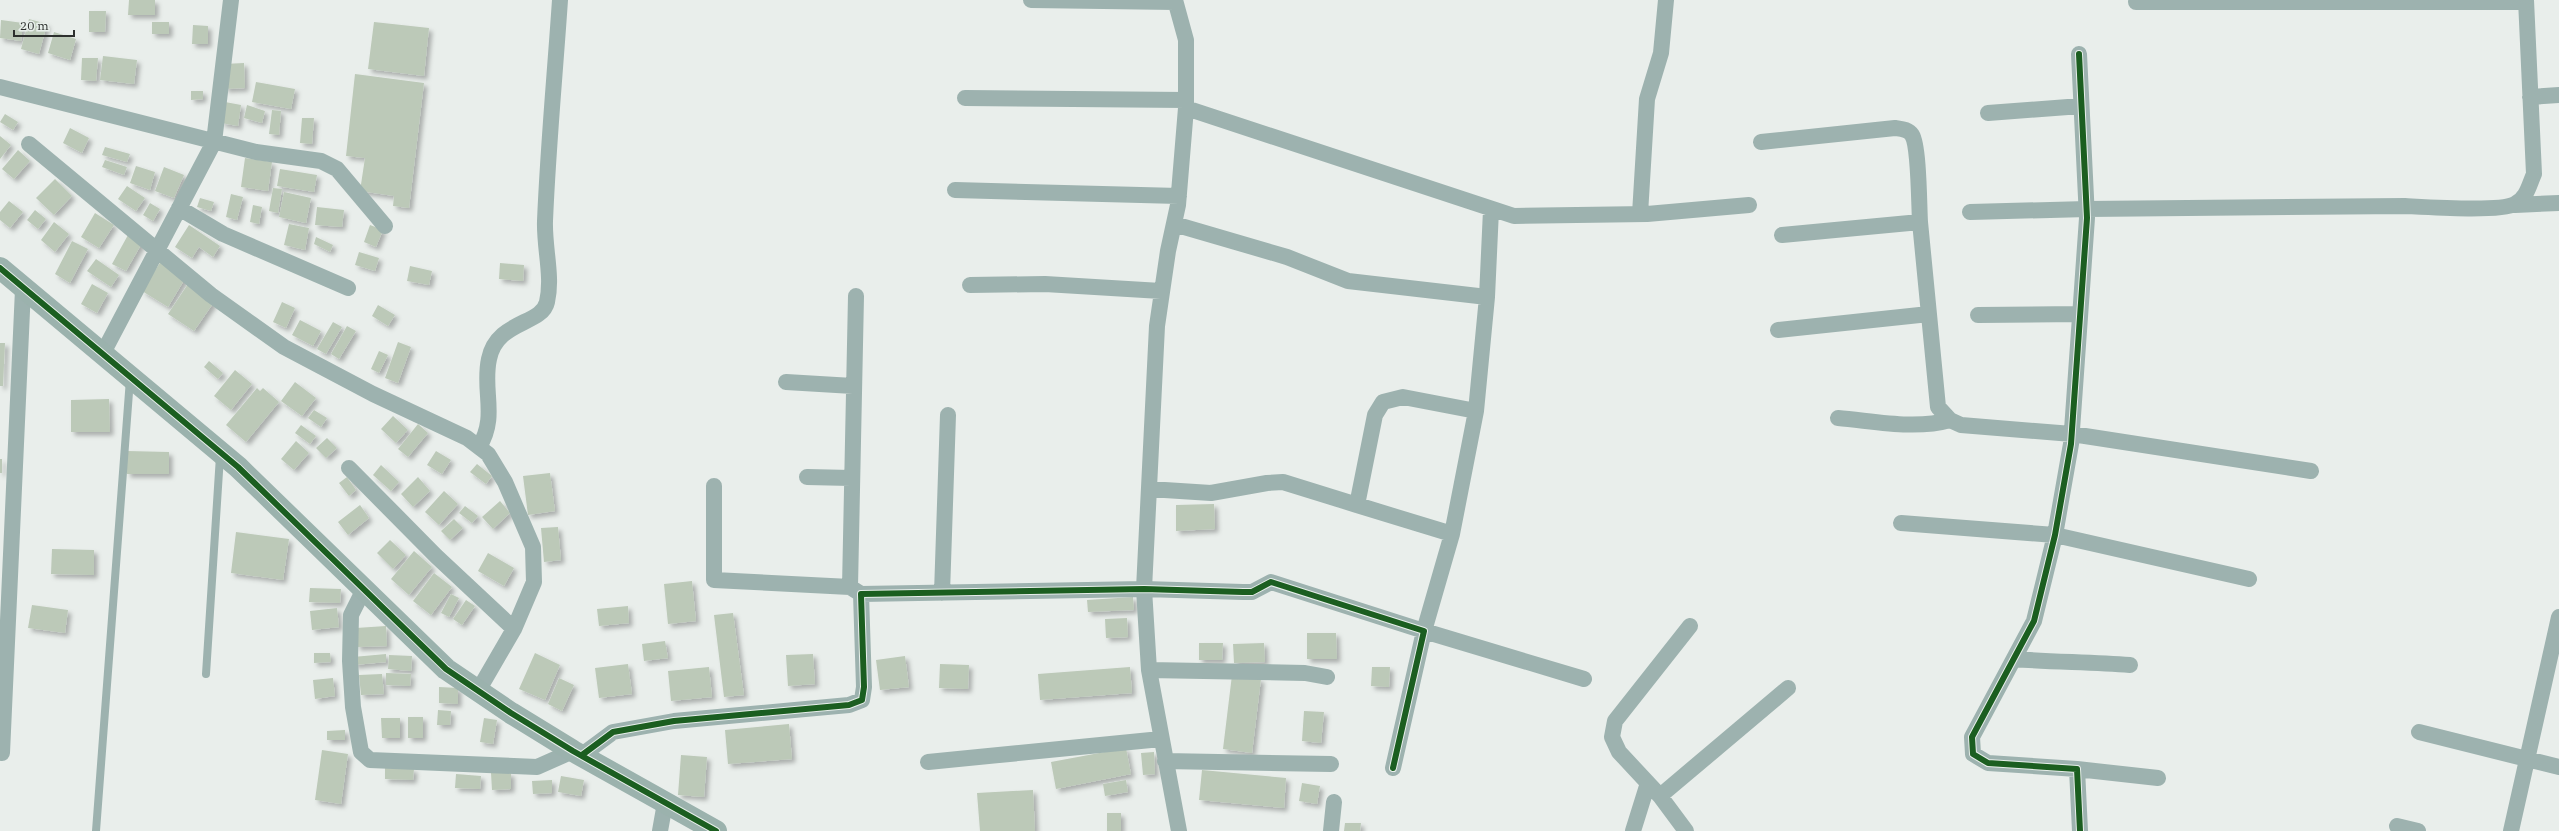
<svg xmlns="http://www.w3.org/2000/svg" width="2559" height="831" viewBox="0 0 2559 831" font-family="'IBM Plex Serif',serif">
	<defs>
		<filter id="shadow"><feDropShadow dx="3.5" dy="3.5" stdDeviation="2" flood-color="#0004"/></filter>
	</defs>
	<rect width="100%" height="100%" fill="#e9eeeb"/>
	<path fill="#bcc9b8" filter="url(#shadow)" d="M129,0H155V15H128Z
		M89,11H106L105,32H89Z
		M29,19L47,24L39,54L21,49Z
		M1,20L23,23L21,41L0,38Z
		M152,22H169V34H152Z
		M374,22L429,28L424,76L368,69Z
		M193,25L208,26V44H192Z
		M54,32L76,39L70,60L48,53Z
		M103,56L137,60L134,84L100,80Z
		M82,58H98L96,81L81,80Z
		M244,63L245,88L225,89L224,64Z
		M355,74L424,83L409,208L393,206L394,196L360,191L365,158L346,156Z
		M256,82L295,89L291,109L252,102Z
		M191,91H203V99L191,100Z
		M225,102L241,105L238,126L221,123Z
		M247,105L265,111L262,123L244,118Z
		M272,110L281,111L279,135L269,134Z
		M5,114L18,122L13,130L0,122Z
		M302,118H314L312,144L300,143Z
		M70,128L89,138L82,153L63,143Z
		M0,136L11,145L0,159Z
		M105,147L130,154L127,162L102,155Z
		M18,150L30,161L14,179L2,169Z
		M245,158L272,162L268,191L241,187Z
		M105,160L127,167L124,175L102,167Z
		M136,166L155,172L150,190L130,183Z
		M164,167L184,175L174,198L155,191Z
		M280,169L317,175L314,192L277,186Z
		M55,179L72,196L54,215L36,198Z
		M127,186L145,198L136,211L118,199Z
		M273,188L282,189L278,213L269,211Z
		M284,192L311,198L306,223L279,217Z
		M231,194L243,197L237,220L226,217Z
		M200,198L214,202L211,211L197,207Z
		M9,201L23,212L10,228L0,220V212Z
		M150,203L160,209L153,221L143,215Z
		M253,205L262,207L259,224L250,222Z
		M317,207L344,210L342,227L315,225Z
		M35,210L46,219L38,229L27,220Z
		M95,213L114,225L99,248L81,237Z
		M54,222L69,234L55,252L41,240Z
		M289,224L309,228L305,250L284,245Z
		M189,225L220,246L213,257L199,247L192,258L175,247Z
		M370,225L383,230L376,247L364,242Z
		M128,235L142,243L126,271L112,264Z
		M316,237L333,245L330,252L314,244Z
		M72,241L88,249L70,283L55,274Z
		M359,252L379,258L375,271L355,265Z
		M96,259L119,275L111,287L87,271Z
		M161,261L186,277L168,307L142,291Z
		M500,263L524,265L523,281L499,279Z
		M410,266L432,271L429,285L407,281Z
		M92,284L108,293L97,313L81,304Z
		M188,284L214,302L194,331L168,314Z
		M282,302L295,308L286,328L273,322Z
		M378,305L395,315L388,326L372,316Z
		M300,320L321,331L313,346L292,335Z
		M333,322L342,327L326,354L317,349Z
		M347,326L356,331L339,359L331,354Z
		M398,342L411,347L398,383L385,378Z
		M0,343H5L3,386H0Z
		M379,351L388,355L379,373L371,369Z
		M209,361L223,373L218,379L204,367Z
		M235,370L252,384L231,410L214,396Z
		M295,382L316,398L302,416L281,401Z
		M257,388L260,391L263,388L279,402L246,442L226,425Z
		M109,399L110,432H71V400Z
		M314,410L327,418L321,427L308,418Z
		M393,416L408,430L396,443L381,429Z
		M418,424L428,433L408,457L398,449Z
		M301,425L316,436L310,444L295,433Z
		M327,438L337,448L326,458L316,448Z
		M296,441L309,453L294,470L281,459Z
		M127,451L169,452V474H127Z
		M436,451L451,460L442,474L427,465Z
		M0,459H2V473H0Z
		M477,464L492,476L486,484L470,472Z
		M381,465L399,482L391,491L373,475Z
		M550,473L555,511L528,515L523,476Z
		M347,477L356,490L349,496L339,483Z
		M418,477L430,491L413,507L401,494Z
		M444,491L458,504L439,525L425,512Z
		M500,501L510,513L493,529L482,517Z
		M1214,504L1215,529L1176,531V505Z
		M360,505L369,518L348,535L338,522Z
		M465,506L478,516L472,523L459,513Z
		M454,519L463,528L450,540L441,531Z
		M558,527L561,560L544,562L541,528Z
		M236,532L289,539L283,580L231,573Z
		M390,540L406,555L393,569L377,553Z
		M52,549L94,550V575L51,574Z
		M414,551L432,567L409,595L391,579Z
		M488,553L514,568L504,586L478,571Z
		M434,573L452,587L431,615L413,601Z
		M692,581L696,621L668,624L664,584Z
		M310,588L341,589L340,603L309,602Z
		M451,594L459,598L449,617L441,613Z
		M1133,597L1134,610L1088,612L1087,600Z
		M466,600L475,606L462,625L453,619Z
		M32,605L68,610L65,633L28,628Z
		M628,606L629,623L599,626L597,609Z
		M337,608L339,627L312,630L310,611Z
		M733,613L744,695L724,697L714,615Z
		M1127,618L1128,637L1106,638L1105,619Z
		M386,626L387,646L357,647L356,628Z
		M1307,633H1336L1337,659H1307Z
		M665,641L668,658L644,661L642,644Z
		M1199,643H1223L1222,660H1199Z
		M1264,643L1265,662L1234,663L1233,644Z
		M314,653H330L331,662L314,663Z
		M535,653L560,665L545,700L519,689Z
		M386,654V662L354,665L353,657Z
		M813,654L815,684L788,686L786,655Z
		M389,655L412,656L411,671L388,669Z
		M905,656L909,687L880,690L876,660Z
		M628,664L632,694L599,698L595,668Z
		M940,664L969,665L968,689L939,688Z
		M709,667L712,697L671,701L668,671Z
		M1130,667L1132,693L1040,700L1038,674Z
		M1372,667H1390L1389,687L1371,686Z
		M386,673L411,674L410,686L386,685Z
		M382,674L384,694L361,695L359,675Z
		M1232,675L1261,679L1252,753L1223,749Z
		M333,678L335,696L315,699L313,680Z
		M559,678L574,685L562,711L548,704Z
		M439,687L458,688V704L439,703Z
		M438,710L451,711L450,725H437Z
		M1304,711L1324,712L1321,743L1302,741Z
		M408,717H423V738H408Z
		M381,718H400V738H382Z
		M484,718L497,720L493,744L480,742Z
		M789,724L792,759L728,764L725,730Z
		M345,730V740H327V731Z
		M1126,748L1131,774L1056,789L1051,762Z
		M322,750L348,754L341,804L315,800Z
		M1154,752L1155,774L1143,775L1141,753Z
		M681,755L707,757L704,797L678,795Z
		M385,768L414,769L413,780L385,779Z
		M1202,770L1286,778L1284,808L1199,800Z
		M491,773H511V789L492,790Z
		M456,774L481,776L480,789L455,788Z
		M561,776L584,780L581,796L558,792Z
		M552,780V793L533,794L532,781Z
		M1126,780L1128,792L1105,796L1103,784Z
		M1302,783L1320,786L1317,804L1299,801Z
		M1033,790L1035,831H980L977,793Z
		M1107,813H1121V831H1107Z
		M1345,823H1361L1360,831H1344Z"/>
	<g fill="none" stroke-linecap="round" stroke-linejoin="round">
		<path stroke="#9db2af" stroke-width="8" d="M206,674L220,456
			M96,831L130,379"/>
		<path stroke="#9db2af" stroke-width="16" d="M1031,0L1175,2
			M1175,0L1186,40V108L1178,205L1168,251L1157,326L1144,589L1149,670L1179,831
			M2136,2H2526
			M2079,54L2087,218L2071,444L2055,535L2034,621L1972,737L1973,754L1988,763L2077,769L2080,831
			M0,87L256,152L321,161L337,169L385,226
			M2530,97L2559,95
			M965,98L1186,100
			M1186,108L1514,216L1647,214L1749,205
			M1988,113L2081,106
			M1761,142L1895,128C1901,129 1908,129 1912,135C1919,146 1919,205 1920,222
			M29,144L211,295L284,347L373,394L467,438L488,454L505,482L533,547L534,582L514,629L478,691
			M955,190L1179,196
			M2515,205L2559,203
			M179,208L223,234L348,288
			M1491,210L1487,297L1476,411L1452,534L1424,631L1584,679
			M1970,212L2087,209L2405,206C2425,207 2500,212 2515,204C2527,198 2529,185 2534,174L2526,0
			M1640,214L1647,99L1661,53L1666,0
			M1174,224L1287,257L1348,281L1487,297
			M1782,235L1920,222L1938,407L1950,420L1961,425L2072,434L2311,471
			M970,285L1045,284L1161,291
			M856,296L850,587L861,594
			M1978,315L2080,314
			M1778,330L1929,314
			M103,353L214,142L231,0
			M786,382L853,386
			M1838,418C1874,421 1915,430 1950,420
			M479,447C498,416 482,391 489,359C497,320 542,325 547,302C553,276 544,248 545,221C548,147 555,74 560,0
			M349,468L436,556L514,629
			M807,477L851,478
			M714,486V580L850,587
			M1149,489L1211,493L1267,483L1283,482L1357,505
			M1901,523L2055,535L2249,579
			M1452,534L1357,505L1375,415L1383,402L1403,397L1476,411
			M364,589L351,615L350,661L353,707L361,752L370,760L537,767L573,751
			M942,593L948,415
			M2014,659C2053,662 2091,662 2130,665
			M1149,670L1305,673L1327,677
			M2419,732L2559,767
			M2,753L23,289
			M582,755L613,732L674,721L849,705L862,700L864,687L861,594L1144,589L1243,592H1252L1271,582L1424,631L1393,768
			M1165,761L1331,764
			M928,762L1161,739
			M2077,769L2158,778
			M1660,796L1788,688
			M2397,826L2418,831
			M660,831L665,803
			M1331,831L1334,802
			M1633,831L1648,783
			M1686,831L1660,796L1619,752L1612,737L1615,721L1690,626
			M2511,831L2559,617"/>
		<path stroke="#9bb2ad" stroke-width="22" d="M0,268L238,467L446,669L511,713L573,751L716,831"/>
		<g stroke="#e8efeb" stroke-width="8">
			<path id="cycleway" d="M2079,54L2087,218L2071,444L2055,535L2034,621L1972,737L1973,754L1988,763L2077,769L2080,831
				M0,268L238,467L446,669L511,713L573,751L716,831
				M582,755L613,732L674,721L849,705L862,700L864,687L861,594L1144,589L1243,592H1252L1271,582L1424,631L1393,768"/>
		</g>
		<use href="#cycleway" stroke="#1b5e20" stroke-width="6"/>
	</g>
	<path d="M14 30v6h60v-6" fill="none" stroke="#2d302e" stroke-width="2"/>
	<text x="20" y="30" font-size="12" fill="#2d302e" stroke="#e8efeb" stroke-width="3" paint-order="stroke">20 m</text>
</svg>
